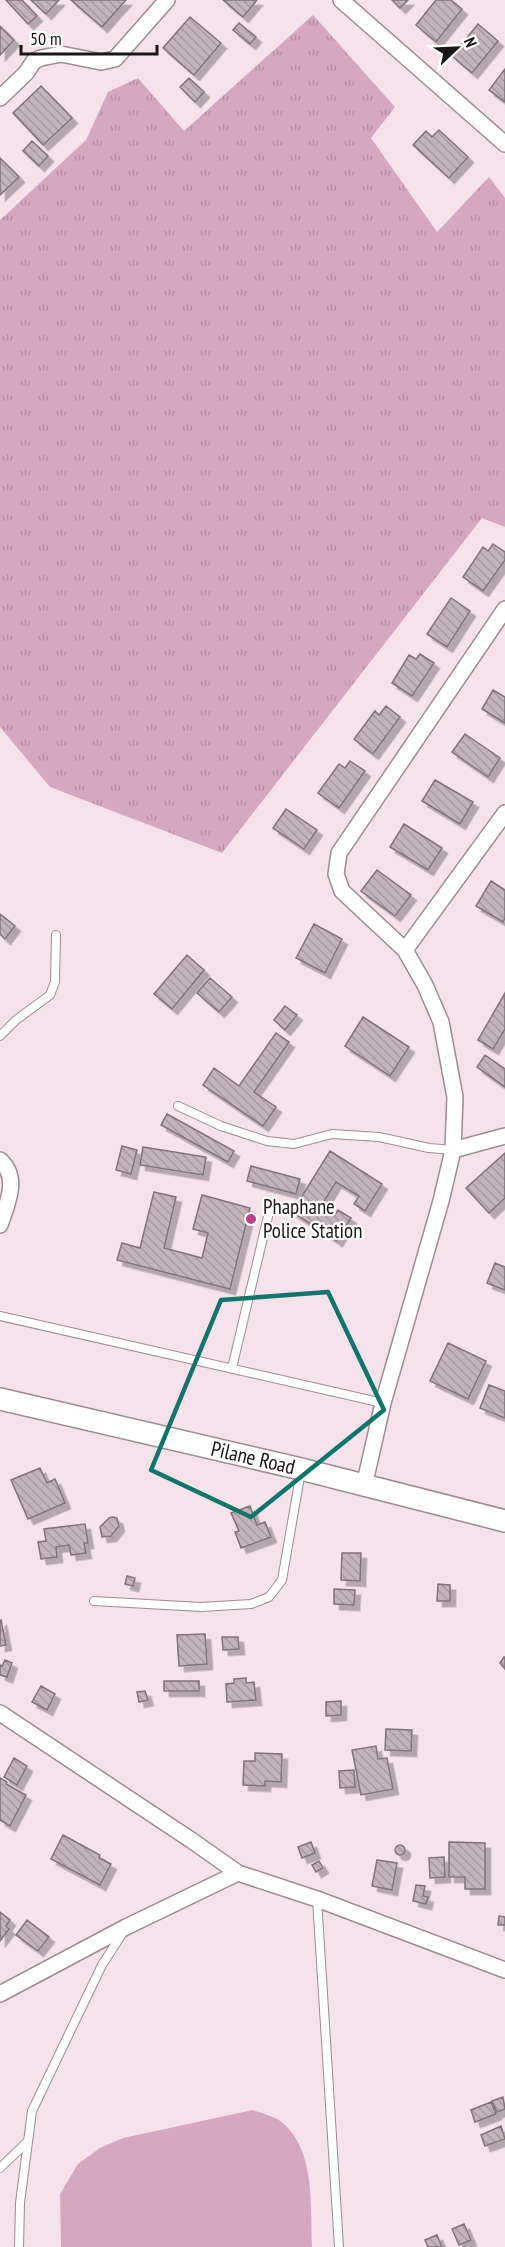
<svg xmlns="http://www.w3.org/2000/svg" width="505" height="2247" viewBox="0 0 505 2247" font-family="'PT Sans Narrow',sans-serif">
	<defs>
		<pattern id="grass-tufts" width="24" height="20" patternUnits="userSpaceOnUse" patternTransform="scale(1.5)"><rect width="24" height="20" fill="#d5a8bf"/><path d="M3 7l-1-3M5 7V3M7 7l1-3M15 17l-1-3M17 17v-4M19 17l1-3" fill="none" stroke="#b690a3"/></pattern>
		<pattern id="building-back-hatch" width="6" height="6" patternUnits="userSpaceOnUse" patternTransform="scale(1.5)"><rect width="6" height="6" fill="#c4b3bb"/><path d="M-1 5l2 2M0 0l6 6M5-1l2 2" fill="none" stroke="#a899a0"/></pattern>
		<filter id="shadow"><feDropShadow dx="5.5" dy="5.5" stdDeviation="0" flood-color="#0004"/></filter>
	</defs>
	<rect width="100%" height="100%" fill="#f5e2eb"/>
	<path fill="url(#grass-tufts)" d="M313,15L395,107L371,138L437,232L489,177L505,198V527L482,518L222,853L50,787L0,727V220L86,140L108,92L138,78L184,131Z"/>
	<path fill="#d5a8bf" d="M253,2110C263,2114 275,2116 283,2123C316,2152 310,2208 312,2247H61L60,2194L78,2164L100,2148L123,2138Z"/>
	<path fill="url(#building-back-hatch)" stroke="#82727a" stroke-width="1.5" filter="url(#shadow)" d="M6,0H22L37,16L28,24Z
		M31,0H59L46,14Z
		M71,0H126L102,27Z
		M223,0H257L243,17Z
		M392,0H408L400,8Z
		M436,0H451L462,9L436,42L416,25Z
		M190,17L221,43L194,75L163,48Z
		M239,23L256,37L250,44L233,30Z
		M478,24L498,41L472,73L452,56Z
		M0,26L14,40L0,55Z
		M505,69V102L489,90Z
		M189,78L204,92L195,102L180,87Z
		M41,86L72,118L43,145L13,113Z
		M439,130L468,157L449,178L413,145L426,131L432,137Z
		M32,141L48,156L39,166L23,151Z
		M0,158L19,177L0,195Z
		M493,544L505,552V560L483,591L463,577L483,547L488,551Z
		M451,598L470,611L447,647L427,634Z
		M420,654L434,663L412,696L392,683L409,655L416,659Z
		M493,690L505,697V723L482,709Z
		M386,706L400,717L373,754L354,739L375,711L379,715Z
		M465,734L500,758L488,777L452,752Z
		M350,761L365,771L339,808L318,793L339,764L345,768Z
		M435,780L473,802L460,824L422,801Z
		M286,809L317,830L304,849L273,828Z
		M404,824L442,848L428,870L390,847Z
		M377,870L411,895L395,916L361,891Z
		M491,881L505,890V918L503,922L476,906Z
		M0,914L15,926L5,939L0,934Z
		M314,924L342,939L325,973L296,958Z
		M187,955L204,970L172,1009L154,994Z
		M210,978L232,997L219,1012L197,993Z
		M505,993V1029L493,1049L478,1040Z
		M285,1006L297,1015L285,1030L274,1020Z
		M363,1017L409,1047L390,1076L345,1046Z
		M276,1033L289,1042L254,1092L276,1107L263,1126L203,1085L214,1068L239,1086Z
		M485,1055L505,1069V1087L477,1067Z
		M167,1114L234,1151L228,1162L161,1125Z
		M122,1146L137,1150L131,1174L116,1170Z
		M143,1147L206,1157L203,1175L140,1165Z
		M330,1151L382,1184L365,1211L354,1204L359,1196L336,1182L321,1206L335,1215L338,1210L351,1218L337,1241L292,1212Z
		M505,1153V1198L489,1213L466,1188Z
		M251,1166L300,1179L296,1194L247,1181Z
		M154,1192L176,1197L164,1248L202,1258L208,1233L193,1229L202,1195L250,1208L230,1289L117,1260L122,1243L140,1248Z
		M495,1263L505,1267V1290L487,1283Z
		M448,1343L486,1361L468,1399L430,1381Z
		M489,1385L505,1391V1418L480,1408Z
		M40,1468L47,1483L55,1479L65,1503L28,1519L11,1480Z
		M250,1506L257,1525L265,1522L271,1537L241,1548L235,1532L239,1531L231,1513Z
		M113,1517L117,1518L119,1526L111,1536L102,1537L100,1527L109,1518Z
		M85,1524L88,1543H84L86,1553L71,1555L69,1545L56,1547L57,1557L41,1559L38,1542L46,1541L44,1529Z
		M342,1553H361L360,1581L341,1580Z
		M127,1576L135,1578L133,1586L125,1584Z
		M438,1584L450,1585V1601H437Z
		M334,1589L355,1590L354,1605L334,1604Z
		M1,1620L6,1645L0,1646V1621Z
		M205,1634L207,1664L179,1666L177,1635Z
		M222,1637H238L239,1649L223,1650Z
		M504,1657H505V1669L500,1663Z
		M5,1660L12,1663L7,1677L0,1675V1665L2,1666Z
		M246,1678V1683L254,1682L256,1700L227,1702L226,1684L234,1683V1679Z
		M164,1681H199V1691H164Z
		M41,1686L55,1694L47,1710L32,1702Z
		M145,1691L148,1700L139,1702L137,1692Z
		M341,1701V1715L326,1716V1702Z
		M386,1729L412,1730L411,1751L385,1750Z
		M376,1746L378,1759L387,1758L393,1789L361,1795L352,1750Z
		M255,1753L282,1754L281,1782L265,1781V1786L243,1785L244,1761H255Z
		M14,1758L27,1766L17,1785L4,1777Z
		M354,1770L355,1787L340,1788L339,1771Z
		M0,1778L7,1782L6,1784L26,1795L10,1826L0,1820Z
		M63,1835L100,1855L99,1858L111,1864L100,1885L51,1859Z
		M311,1842L315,1853L302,1858L298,1847Z
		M449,1842L485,1843V1889H465V1877H449Z
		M395 1850a5 5 0 1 1 10 0a5 5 0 1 1-10 0Z
		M444,1857L445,1877L430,1878L429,1858Z
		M377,1860L397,1863L392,1890L372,1886Z
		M319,1861L323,1868L316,1872L312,1865Z
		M416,1885L425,1886L423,1896L428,1897L426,1904L413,1901Z
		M0,1912L10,1920L6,1926L9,1929L0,1941Z
		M499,1916L505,1917V1925H498Z
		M27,1920L49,1937L38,1951L16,1935Z
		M503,2097L505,2109L497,2112L492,2101Z
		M491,2102L496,2114L475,2122L471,2110Z
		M501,2126L505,2139L485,2146L481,2135Z
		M464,2224L471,2240L459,2245L452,2229Z
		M437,2235L442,2247H428L425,2240Z"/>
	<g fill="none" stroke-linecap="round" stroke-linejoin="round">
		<g stroke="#9c8b93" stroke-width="10">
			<path id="service" d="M0,1036L16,1020L50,995L55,982L56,935
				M178,1106L221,1126L267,1141L294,1144L332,1134L379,1137L429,1148L453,1150
				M0,1316L383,1403
				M232,1368L270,1208
				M94,1601L201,1607L251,1604L269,1597L282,1580L301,1471
				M317,1899L339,2247
				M0,2168L27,2142
				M19,2247L20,2203L32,2111L102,1965L122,1934"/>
		</g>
		<g stroke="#9c8b93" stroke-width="18">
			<path id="minor" d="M341,0L505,144
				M0,98L26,73L34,61L41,58L61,54L101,62L115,59L167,0
				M405,950L505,813
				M453,1150L505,1136
				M0,1160C20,1178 7,1204 0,1225
				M364,1486L383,1403L441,1201L453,1150L455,1097L441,1022L425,985L405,950L342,891L336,874L339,853L505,609
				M0,1713L191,1840L238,1873L317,1899L505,1970
				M0,1994L126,1927L238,1873"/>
		</g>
		<g stroke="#9c8b93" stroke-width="24">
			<path id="secondary" d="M0,1399L301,1469L505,1521"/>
		</g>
		<use href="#service" stroke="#fff" stroke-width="8"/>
		<use href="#minor" stroke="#fff" stroke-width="15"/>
		<use href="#secondary" stroke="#fff" stroke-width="21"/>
	</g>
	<path fill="none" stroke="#0f766e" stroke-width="4.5" stroke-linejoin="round" d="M328,1292L384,1410L251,1517L151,1470L221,1300Z"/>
	<circle fill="#bf418e" stroke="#fff" stroke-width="2" cx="251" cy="1219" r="6"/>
	<g text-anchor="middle" stroke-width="4.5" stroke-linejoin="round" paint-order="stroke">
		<g font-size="21" fill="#1b1518" stroke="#fff" text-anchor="start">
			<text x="263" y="1214">Phaphane<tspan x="263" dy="24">Police Station</tspan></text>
		</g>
		<g font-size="21" fill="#1b1518" stroke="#fff">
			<text transform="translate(253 1458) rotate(13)" y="7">Pilane Road</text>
		</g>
	</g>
	<g transform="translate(457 48) rotate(67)" stroke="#ffffff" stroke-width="4.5" paint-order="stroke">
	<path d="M0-4.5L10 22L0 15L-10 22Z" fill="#1b1518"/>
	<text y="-9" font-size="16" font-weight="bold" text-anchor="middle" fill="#1b1518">N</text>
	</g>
	<path d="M21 45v9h136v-9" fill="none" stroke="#1b1518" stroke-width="3"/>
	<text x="30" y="45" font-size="18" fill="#1b1518" stroke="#ffffff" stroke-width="4.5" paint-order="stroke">50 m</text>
</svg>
